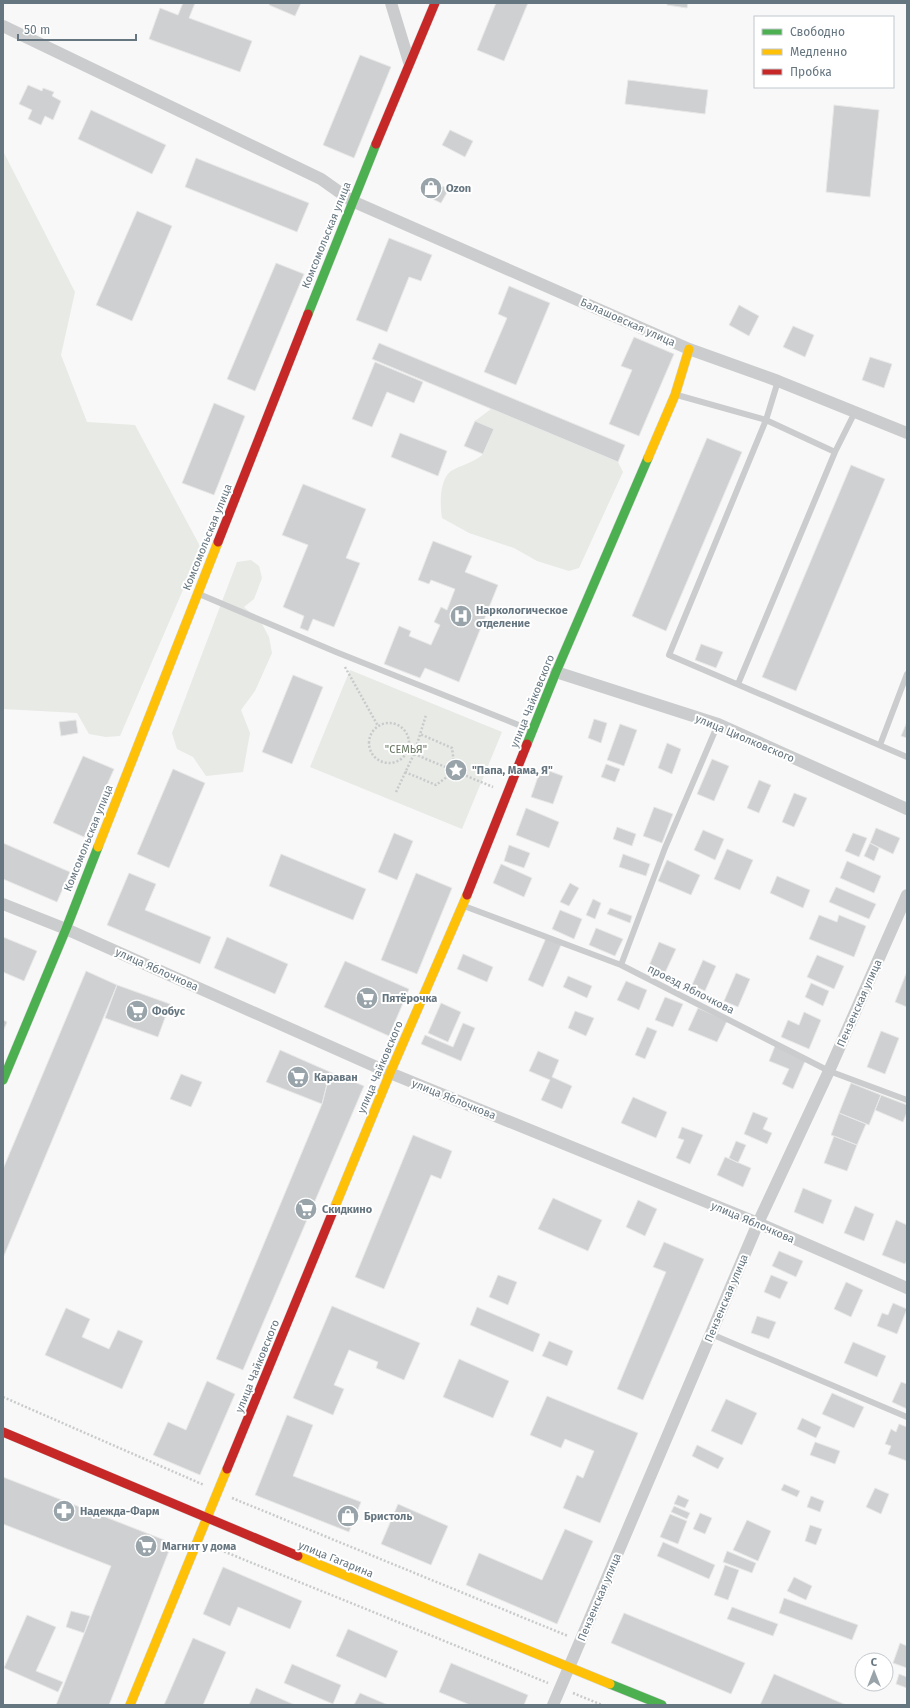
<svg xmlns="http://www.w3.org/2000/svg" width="910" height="1708" viewBox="0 0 910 1708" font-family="'Fira Sans',sans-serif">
	<rect width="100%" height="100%" fill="#f8f8f8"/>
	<path fill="#e7eae5" d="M3,151L75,292L61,355L87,422L135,425L201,548L120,736L106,737L89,734L77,713L3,709Z
		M491,409L618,462L623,472L579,568L569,571L537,561L514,548L469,533L442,518C440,506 439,480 451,471C461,465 473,463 482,455C487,449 490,437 494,429L475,421Z
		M251,560L259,566L262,578L254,599L244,607L261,622L269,637L272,653L255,691L241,710L250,733L243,772L206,776L193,757L177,749L172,733L237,562Z
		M350,670L502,732L462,829L310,767Z"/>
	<path fill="#cfd0d1" stroke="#e8e8e8" d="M183,3H195L189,18L252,41L240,72L149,39L160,8L178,15Z
		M270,3H301L295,16L269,5Z
		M496,3H528L504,61L477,50Z
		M667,3H688L687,8L667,5Z
		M360,55L391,67L354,158L323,145Z
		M628,80L708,90L705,114L625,104Z
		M28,85L42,91L43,88L54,92L52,96L61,101L53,120L45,116L41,125L28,119L32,110L19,104Z
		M834,105L879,110L870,197L826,192Z
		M91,110L166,145L152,174L78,139Z
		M450,130L473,141L465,157L442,145Z
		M196,158L309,203L297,232L185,187Z
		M431,181L449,189L441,203L424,195Z
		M137,211L172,226L132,321L96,305Z
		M389,238L432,255L421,281L409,277L387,332L356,320Z
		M276,263L304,274L255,391L227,379Z
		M509,286L550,303L516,385L484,372L507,318L498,314Z
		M739,305L759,316L749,336L729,325Z
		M793,326L814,335L805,357L783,347Z
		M634,337L674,354L639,436L609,424L632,370L621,366Z
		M379,343L625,445L618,462L372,359Z
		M870,357L892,364L884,388L862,380Z
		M375,362L423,382L414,403L387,392L372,427L352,419Z
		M214,403L245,416L214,495L182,483Z
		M475,421L494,429L483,454L464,446Z
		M400,433L447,451L438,476L391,457Z
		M707,438L742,452L666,631L632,616Z
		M851,465L885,479L796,691L762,677Z
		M303,484L366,509L346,558L360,563L334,627L313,619L308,631L300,628L304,616L283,607L308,545L282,535Z
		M433,541L472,556L465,572L498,585L459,682L425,668L420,678L384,664L399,626L411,631L409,636L431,645L440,625L434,622L441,607L447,610L455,589L431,580L429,584L418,580Z
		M701,644L723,652L716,668L695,660Z
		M293,675L323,687L292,764L262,752Z
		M594,719L607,723L601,743L588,738Z
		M76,720L78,733L61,736L59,722Z
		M907,722V738L901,736Z
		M620,724L637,730L624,766L607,760Z
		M667,743L681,749L672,774L658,768Z
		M83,756L114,769L84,837L53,823Z
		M712,759L729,766L714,801L697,794Z
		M606,764L620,769L615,782L601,777Z
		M541,768L563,776L553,804L531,797Z
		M173,769L205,783L169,868L137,854Z
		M759,780L771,785L759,813L747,808Z
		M794,793L807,798L794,827L782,822Z
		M654,807L673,814L662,843L643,836Z
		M526,808L559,822L549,848L516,835Z
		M617,827L636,834L632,846L613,839Z
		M876,828L900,838L893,854L870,843Z
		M703,830L724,839L715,860L694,850Z
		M394,833L413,841L397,880L378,872Z
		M853,833L867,838L859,857L845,851Z
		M3,843L70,872L57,902L3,879Z
		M870,843L879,848L874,861L864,856Z
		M509,845L530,853L524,868L504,861Z
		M727,849L753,860L740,890L714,879Z
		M281,854L366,889L353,920L269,886Z
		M623,854L650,864L646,876L619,867Z
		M667,860L700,875L691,895L658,881Z
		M847,861L881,876L874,893L840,878Z
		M501,864L532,878L524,897L493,883Z
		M129,873L156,884L145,910L211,937L200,964L107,925Z
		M416,873L452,888L417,974L381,960Z
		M777,876L810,890L803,908L770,893Z
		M570,883L579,888L569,906L560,902Z
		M836,887L876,904L869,919L829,902Z
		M593,899L601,903L595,919L586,915Z
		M610,908L632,916L630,923L607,914Z
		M560,910L582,919L574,939L552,929Z
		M819,915L837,922L839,915L866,926L854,957L809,939Z
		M596,928L623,939L615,956L589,945Z
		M3,937L37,951L24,981L3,972Z
		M227,937L288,964L275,994L214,968Z
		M546,938L561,945L543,987L528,980Z
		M659,942L676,949L664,975L648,968Z
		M463,954L493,967L487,982L457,969Z
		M817,955L844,966L834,989L807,977Z
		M703,960L716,966L705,991L692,985Z
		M345,961L409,989L389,1036L324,1007Z
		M86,971L117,985L3,1258V1169Z
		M736,973L750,979L738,1007L724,1001Z
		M906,974L907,975V1007L895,1002Z
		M568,976L592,986L587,998L563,987Z
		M626,981L647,990L639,1010L617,1000Z
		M811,983L829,991L823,1006L805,997Z
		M117,985L170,1004L158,1037L105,1018Z
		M665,997L683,1004L673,1027L655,1020Z
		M441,1003L461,1012L448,1042L428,1033Z
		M698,1008L727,1021L717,1042L688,1030Z
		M575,1011L594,1018L586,1036L568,1028Z
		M804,1012L821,1020L809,1049L781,1037L788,1020L799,1025Z
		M3,1020L7,1022L3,1031Z
		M463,1023L475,1028L461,1061L421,1044L425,1035L453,1047Z
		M647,1027L657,1031L645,1059L635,1055Z
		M881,1031L899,1038L885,1074L867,1067Z
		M775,1046L806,1059L793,1089L782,1084L789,1069L769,1061Z
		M280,1050L330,1072L322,1104L266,1082Z
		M538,1051L559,1060L552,1077L572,1086L562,1109L541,1100L550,1080L529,1071Z
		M330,1072L364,1086L243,1370L216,1359L322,1104Z
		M181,1074L202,1082L191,1107L170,1099Z
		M851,1083L881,1095L869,1125L839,1113Z
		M881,1095L907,1105V1112L903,1122L875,1110Z
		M633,1097L667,1112L656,1138L621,1123Z
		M753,1112L768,1118L763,1129L772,1133L767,1144L744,1134Z
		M839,1113L866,1124L857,1145L831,1135Z
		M682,1127L703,1135L690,1164L676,1158L684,1140L678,1138Z
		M413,1135L452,1151L441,1179L431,1175L384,1289L355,1277Z
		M834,1136L857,1145L847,1171L824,1163Z
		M736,1141L746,1145L738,1163L729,1158Z
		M725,1157L751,1168L743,1187L717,1175Z
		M803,1188L832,1200L823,1224L794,1212Z
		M553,1198L602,1220L588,1251L538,1229Z
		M638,1200L657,1209L645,1236L626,1227Z
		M855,1206L874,1214L864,1241L844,1233Z
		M896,1220L907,1225V1260L905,1264L882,1255Z
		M664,1242L704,1259L643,1400L617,1389L666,1272L653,1267Z
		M779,1251L803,1261L796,1277L772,1266Z
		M498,1275L517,1282L508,1305L489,1297Z
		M771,1275L788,1282L780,1299L764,1292Z
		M846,1282L863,1290L851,1317L834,1309Z
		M893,1303L907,1309L897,1334L877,1326L882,1313L888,1315Z
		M332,1306L420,1343L404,1380L376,1368L378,1362L349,1350L334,1385L344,1389L333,1415L293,1398Z
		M477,1307L540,1334L533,1352L470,1325Z
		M66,1308L90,1319L82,1337L109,1349L118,1330L143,1341L122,1389L45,1355Z
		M757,1316L776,1322L769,1339L751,1333Z
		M549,1341L573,1351L567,1366L542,1356Z
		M853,1342L886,1356L877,1377L844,1363Z
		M459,1359L509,1381L493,1418L443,1397Z
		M207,1381L235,1394L200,1475L153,1455L168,1422L186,1430Z
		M901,1382L907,1384V1409L892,1402Z
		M832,1393L864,1407L854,1428L822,1414Z
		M547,1396L638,1433L600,1523L563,1508L577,1475L583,1478L594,1451L565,1439L561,1448L530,1435Z
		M726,1399L757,1413L742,1445L711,1431Z
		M287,1415L313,1425L293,1476L361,1502L349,1532L255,1495Z
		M802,1418L821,1427L816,1438L797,1429Z
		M899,1424L907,1427V1461L888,1454L891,1446L885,1444L891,1429L896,1432Z
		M815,1442L840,1451L835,1464L810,1455Z
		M697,1445L724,1458L718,1469L692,1456Z
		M3,1477L172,1543L109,1705H56L111,1566L3,1524Z
		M784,1484L800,1491L797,1497L781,1490Z
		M875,1488L889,1494L881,1514L866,1507Z
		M678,1495L689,1500L685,1508L674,1504Z
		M811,1496L824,1501L820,1512L807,1507Z
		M398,1504L448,1526L431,1565L381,1544Z
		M674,1506L690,1513L687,1519L671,1512Z
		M700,1513L712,1518L705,1534L693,1529Z
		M670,1514L687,1521L678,1544L660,1537Z
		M747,1520L771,1531L758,1561L733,1550Z
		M810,1525L822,1529L816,1545L805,1541Z
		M565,1529L593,1541L557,1624L466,1585L479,1553L542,1580Z
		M663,1542L715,1565L709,1579L657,1556Z
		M727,1551L756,1563L752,1573L723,1562Z
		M725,1565L739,1570L728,1600L714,1595Z
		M223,1567L302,1601L290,1629L238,1607L230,1626L203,1614Z
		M794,1577L812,1586L806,1600L787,1591Z
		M784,1598L858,1625L852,1640L779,1613Z
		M732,1607L778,1624L773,1636L727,1619Z
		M71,1611L90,1616L84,1633L66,1627Z
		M624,1613L745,1663L731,1694L611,1643Z
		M27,1615L56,1627L36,1671L63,1682L58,1692L4,1668Z
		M348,1629L398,1651L386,1678L336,1656Z
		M193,1638L226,1652L203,1705H164Z
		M900,1643L907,1646V1668L893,1663Z
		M451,1663L528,1695L524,1705H470L439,1692Z
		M292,1664L341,1685L333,1704L284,1683Z
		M774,1674L846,1705H760Z
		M899,1674L907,1677V1688L896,1684Z
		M256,1688L295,1705H249Z
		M360,1693L388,1705H354Z"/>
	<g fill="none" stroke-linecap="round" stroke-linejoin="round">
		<g stroke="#d4d5d6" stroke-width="10">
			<path id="fast" d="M308,314L376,144
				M527,744L556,672L648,458
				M3,1080L66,929L98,847
				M610,1684L662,1705"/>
		</g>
		<g stroke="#d4d5d6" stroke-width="10">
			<path id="slow" d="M648,458L675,395L689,349
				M98,847L218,542
				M334,1209L390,1073L467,895
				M298,1556L610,1684
				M130,1705L227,1469"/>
		</g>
		<g stroke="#d4d5d6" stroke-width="10">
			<path id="jam" d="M376,144L435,3
				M218,542L308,314
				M467,895L527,744
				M3,1432L298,1556
				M227,1469L334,1209"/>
		</g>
		<path stroke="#c8cacb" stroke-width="2.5" stroke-dasharray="2 2" stroke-linecap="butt" d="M345,667L378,726
			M369 743a20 20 0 1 1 40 0a20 20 0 1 1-40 0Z
			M407,751L493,787
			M405,772L436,785L455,771L452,748L420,734
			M396,792L414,754L426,715
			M3,1397L204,1485
			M232,1498L568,1636
			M213,1547L548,1683
			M573,1693L602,1705"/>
		<path stroke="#cbcccd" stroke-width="6" d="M778,381L766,420L669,655L907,757
			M677,395L766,420L835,452
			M199,594L336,652L531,730
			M738,684L835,452L855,412
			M880,745L907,674
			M464,906L621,965L829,1071L907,1100
			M621,965L665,848L718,724
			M711,1334L907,1417"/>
		<path stroke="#cbcccd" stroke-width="12" d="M391,3L409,62
			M3,26L321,179L352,201L689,349L778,381L907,433
			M556,672L718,724L907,809
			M3,904L66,929L390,1073L758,1223L907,1288
			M553,1705L758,1223L829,1071L907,895"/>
		<use href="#fast" stroke="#4caf50" stroke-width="9"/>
		<use href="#slow" stroke="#ffc107" stroke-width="9"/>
		<use href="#jam" stroke="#c62828" stroke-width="9"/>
	</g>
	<defs>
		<g id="shop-disc" transform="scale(1.15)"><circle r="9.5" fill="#99a4aa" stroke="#fff"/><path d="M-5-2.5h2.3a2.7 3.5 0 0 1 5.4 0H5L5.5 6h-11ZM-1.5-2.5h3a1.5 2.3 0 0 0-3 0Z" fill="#fff"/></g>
		<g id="hospital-disc" transform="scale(1.15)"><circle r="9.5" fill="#99a4aa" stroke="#fff"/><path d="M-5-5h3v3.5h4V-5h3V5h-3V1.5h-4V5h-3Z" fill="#fff"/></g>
		<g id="sight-disc" transform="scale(1.15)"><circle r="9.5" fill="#99a4aa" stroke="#fff"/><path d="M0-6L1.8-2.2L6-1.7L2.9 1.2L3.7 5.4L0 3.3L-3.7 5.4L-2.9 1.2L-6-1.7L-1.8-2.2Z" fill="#fff"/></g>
		<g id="supermarket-disc" transform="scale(1.15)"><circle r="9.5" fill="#99a4aa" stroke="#fff"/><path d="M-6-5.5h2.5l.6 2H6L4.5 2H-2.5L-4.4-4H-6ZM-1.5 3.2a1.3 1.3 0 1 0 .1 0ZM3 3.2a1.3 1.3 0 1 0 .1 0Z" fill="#fff"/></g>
		<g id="pharmacy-disc" transform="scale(1.15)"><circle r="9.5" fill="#99a4aa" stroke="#fff"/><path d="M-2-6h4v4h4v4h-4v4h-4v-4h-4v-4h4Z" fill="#fff"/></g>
	</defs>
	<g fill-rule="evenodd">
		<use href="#shop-disc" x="431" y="188"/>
		<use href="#hospital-disc" x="461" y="616"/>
		<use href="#sight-disc" x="456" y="770"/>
		<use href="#supermarket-disc" x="367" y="998"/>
		<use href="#supermarket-disc" x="137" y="1011"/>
		<use href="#supermarket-disc" x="298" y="1077"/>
		<use href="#supermarket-disc" x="306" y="1209"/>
		<use href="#pharmacy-disc" x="64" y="1511"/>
		<use href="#shop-disc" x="348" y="1516"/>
		<use href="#supermarket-disc" x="146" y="1546"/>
	</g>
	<g text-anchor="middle" stroke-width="4" stroke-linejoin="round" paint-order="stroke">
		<g font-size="11" font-weight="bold" fill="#667680" stroke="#fff" text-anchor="start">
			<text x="446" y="192">Ozon</text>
			<text x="476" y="614">Наркологическое<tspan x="476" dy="13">отделение</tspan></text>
			<text x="472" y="774">"Папа, Мама, Я"</text>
			<text x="382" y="1002">Пятёрочка</text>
			<text x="152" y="1015">Фобус</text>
			<text x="314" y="1081">Караван</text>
			<text x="322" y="1213">Скидкино</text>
			<text x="80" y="1515">Надежда-Фарм</text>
			<text x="364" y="1520">Бристоль</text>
			<text x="162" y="1550">Магнит у дома</text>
		</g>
		<g font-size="11" fill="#667680" stroke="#fff">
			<text transform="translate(326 235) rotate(-68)" y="4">Комсомольская улица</text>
			<text transform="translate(628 322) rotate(24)" y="4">Балашовская улица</text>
			<text transform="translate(207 537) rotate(-68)" y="4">Комсомольская улица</text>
			<text transform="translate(532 701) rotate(-68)" y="4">улица Чайковского</text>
			<text transform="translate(745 738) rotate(23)" y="4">улица Циолковского</text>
			<text transform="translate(88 838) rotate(-68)" y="4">Комсомольская улица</text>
			<text transform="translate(157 969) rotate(24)" y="4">улица Яблочкова</text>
			<text transform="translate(691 989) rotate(27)" y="4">проезд Яблочкова</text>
			<text transform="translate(859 1003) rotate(-66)" y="4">Пензенская улица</text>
			<text transform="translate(380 1067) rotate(-67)" y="4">улица Чайковского</text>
			<text transform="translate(454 1099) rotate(22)" y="4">улица Яблочкова</text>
			<text transform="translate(753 1222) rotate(23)" y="4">улица Яблочкова</text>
			<text transform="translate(726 1298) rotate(-67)" y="4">Пензенская улица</text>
			<text transform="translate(257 1366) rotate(-68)" y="4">улица Чайковского</text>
			<text transform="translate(336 1559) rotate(22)" y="4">улица Гагарина</text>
			<text transform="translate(599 1597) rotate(-67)" y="4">Пензенская улица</text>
		</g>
		<g font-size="11" fill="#697864" stroke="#fff">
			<text x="406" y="753">"СЕМЬЯ"</text>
		</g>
	</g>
	<rect width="910" height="1708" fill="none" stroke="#667680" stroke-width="8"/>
	<rect x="754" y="16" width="140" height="72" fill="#ffffff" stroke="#c2c8cc"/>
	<rect x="762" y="29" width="20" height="6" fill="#4caf50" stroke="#c2c8cc"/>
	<text x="790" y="36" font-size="12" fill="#667680">Свободно</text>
	<rect x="762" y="49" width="20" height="6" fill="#ffc107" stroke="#c2c8cc"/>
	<text x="790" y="56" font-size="12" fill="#667680">Медленно</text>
	<rect x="762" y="69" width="20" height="6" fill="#c62828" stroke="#c2c8cc"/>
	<text x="790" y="76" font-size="12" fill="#667680">Пробка</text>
	<g transform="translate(874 1672)"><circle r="19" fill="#ffffff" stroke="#c2c8cc"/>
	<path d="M0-3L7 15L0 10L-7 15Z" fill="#99a4aa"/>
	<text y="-6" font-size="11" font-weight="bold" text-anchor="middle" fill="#667680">С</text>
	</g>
	<path d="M18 34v6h118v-6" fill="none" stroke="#667680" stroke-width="2"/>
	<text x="24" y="34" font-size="12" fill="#667680" stroke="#ffffff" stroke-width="3" paint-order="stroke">50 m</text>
</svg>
